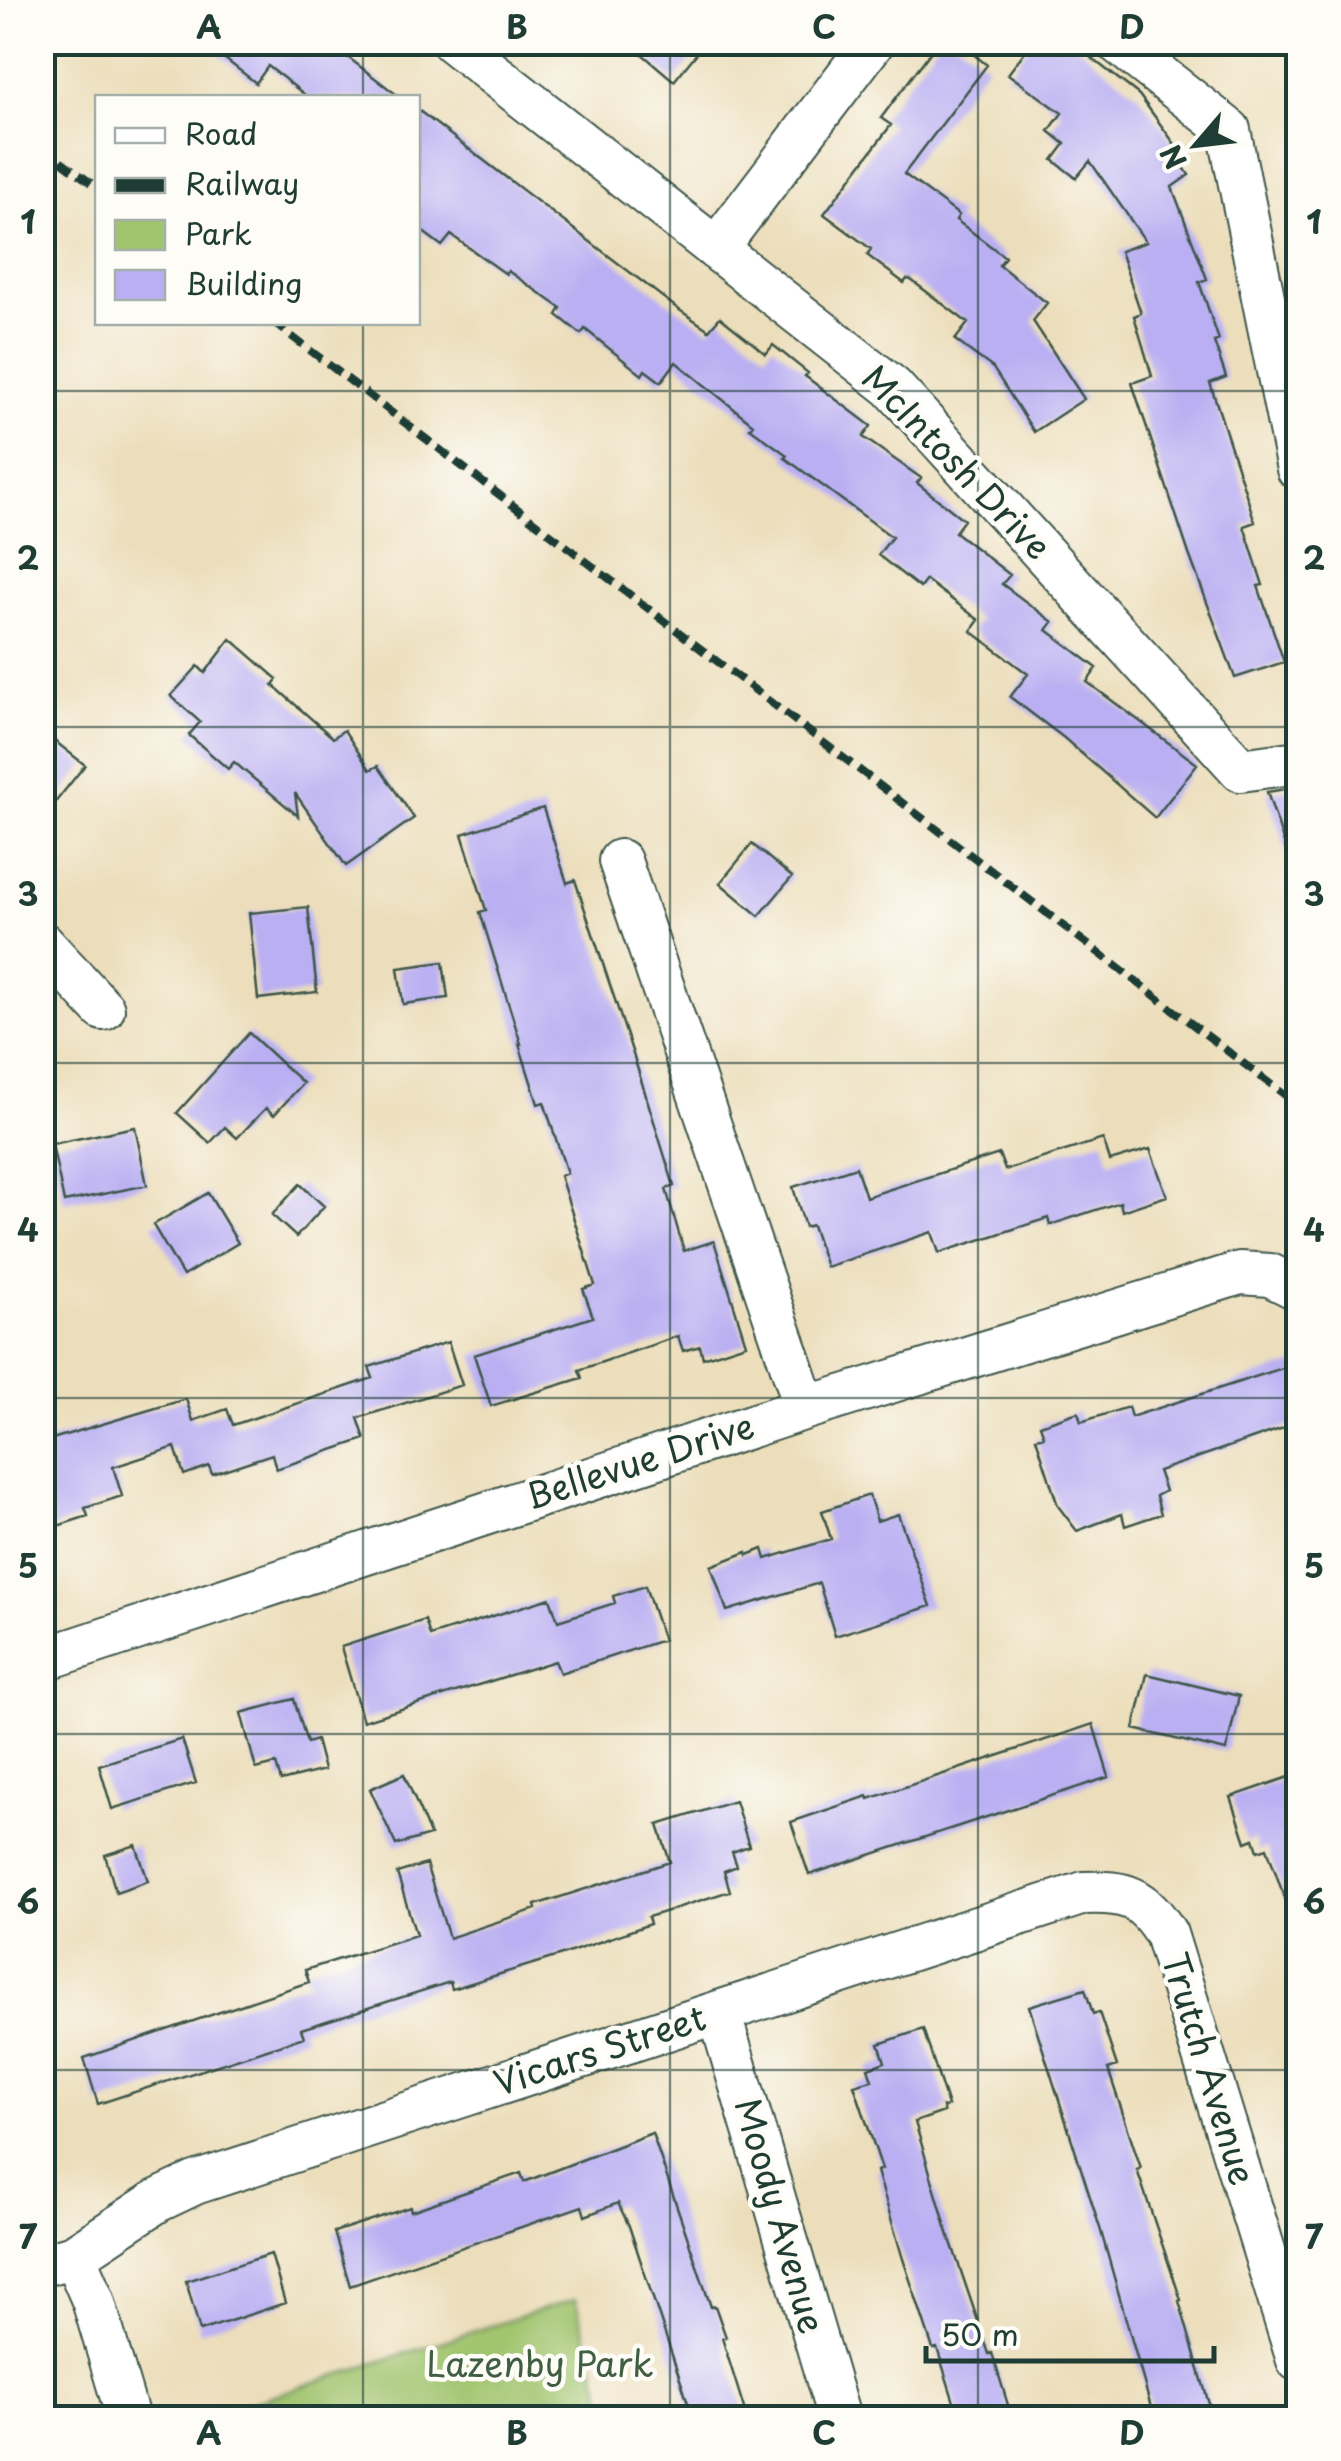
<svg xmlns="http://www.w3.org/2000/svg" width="1341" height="2461" viewBox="0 0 1341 2461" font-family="'Playpen Sans',sans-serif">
	<rect width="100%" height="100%" fill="#fdfcf7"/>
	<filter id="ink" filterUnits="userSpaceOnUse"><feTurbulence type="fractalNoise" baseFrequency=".01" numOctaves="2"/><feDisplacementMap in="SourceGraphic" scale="20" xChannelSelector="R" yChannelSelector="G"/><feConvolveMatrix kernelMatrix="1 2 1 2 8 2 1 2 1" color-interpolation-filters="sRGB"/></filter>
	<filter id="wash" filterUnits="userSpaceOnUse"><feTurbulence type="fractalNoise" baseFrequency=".0048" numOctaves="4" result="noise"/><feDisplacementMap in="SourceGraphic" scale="40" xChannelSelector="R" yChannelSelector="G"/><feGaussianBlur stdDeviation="2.25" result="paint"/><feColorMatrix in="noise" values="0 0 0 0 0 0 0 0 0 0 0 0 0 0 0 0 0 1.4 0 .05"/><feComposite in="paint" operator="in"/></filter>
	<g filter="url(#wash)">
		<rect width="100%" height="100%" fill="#ecdebb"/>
		<path fill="#a1c46e" stroke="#608051" stroke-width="2.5" d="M575,2299L610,2418H203Z"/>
		<g id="blocks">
			<path fill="#b9aff2" d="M203,42H328L401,98H309L268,66L256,83Z
				M628,42H706L674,81Z
				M938,42H958L987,65L904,174L959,215L956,220L1005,257L999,265L1047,303L1033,321L1084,399L1034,432L993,368L955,340L968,323L911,280L907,279L904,283L867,255L871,249L824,214L891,125L881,118Z
				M1032,42H1071L1139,95L1182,154L1177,157L1189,175L1172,187L1207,279L1199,282L1219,340L1214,342L1226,377L1210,383L1255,522L1244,526L1263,585L1258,586L1284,662L1235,678L1189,554L1132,383L1152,376L1134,316L1141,313L1120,251L1146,242L1090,161L1076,178L1053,160L1065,144L1049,131L1062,113L1008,74Z
				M418,110L678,309L709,330L720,317L766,354L773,345L808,373L805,376L871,426L863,437L921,478L917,483L964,520L955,532L1010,575L1002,584L1053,622L1047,630L1097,668L1087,682L1197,764L1155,818L1064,738L1010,697L1028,674L971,631L979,620L926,580L920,588L878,555L892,537L785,458L787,455L750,428L753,424L676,362L661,382L645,370L642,375L585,329L581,334L557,315L561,308L508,271L506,274L451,235L442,246L418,228Z
				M231,639L277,679L273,685L333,738L344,730L370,770L378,766L414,818L346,866L295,793L298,816L234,762L228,769L189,735L200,722L171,696L198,666L205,673Z
				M42,731L85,765L42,819Z
				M1298,787V869L1293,870L1267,792Z
				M543,808L567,883L575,880L633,1054L674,1186L666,1189L684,1251L714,1241L746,1344L703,1358L700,1346L683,1351L678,1336L579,1370L582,1378L491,1406L474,1355L593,1317L583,1289L595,1285L560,1176L567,1173L544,1102L538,1104L519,1044H521L480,912L486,910L462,834Z
				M752,844L792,877L759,916L720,883Z
				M308,907L317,992L258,999L249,913Z
				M443,962L448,998L403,1004L398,968Z
				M249,1033L303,1083L274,1115L266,1108L237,1138L225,1127L210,1143L177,1113Z
				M135,1127L147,1185L64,1202L52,1144Z
				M1103,1139L1110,1161L1150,1149L1167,1196L1122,1211L1120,1202L1050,1225L1048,1218L939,1253L932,1232L826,1267L812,1225L805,1227L793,1187L856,1167L866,1197L999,1154L1005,1170Z
				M300,1184L324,1206L296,1237L272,1215Z
				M208,1193L238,1243L183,1276L153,1225Z
				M448,1342L462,1385L358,1418L365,1439L276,1469L272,1454L212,1474L209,1466L184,1475L175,1447L113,1467L122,1496L85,1508L88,1516L42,1531V1442L186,1399L193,1421L227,1409L233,1425L373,1378L369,1367Z
				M1298,1363V1423L1158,1471L1165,1491L1156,1496L1161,1514L1125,1526L1122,1514L1077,1531L1058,1506L1036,1438L1044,1436L1040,1425L1078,1412L1081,1422L1128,1407L1131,1417Z
				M869,1495L877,1521L898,1514L931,1606L835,1636L819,1583L727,1611L711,1566L747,1552L748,1555L763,1549L766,1559L831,1539L822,1511Z
				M645,1586L663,1640L560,1673L555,1661L363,1721L341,1647L425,1620L430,1636L550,1598L558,1621L615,1603L613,1596Z
				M1147,1674L1239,1696L1226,1751L1134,1729Z
				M294,1699L307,1743L316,1740L324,1770L281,1781L276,1764L256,1769L241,1713Z
				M1093,1724L1109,1777L809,1875L791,1822L868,1796L869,1799Z
				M182,1739L196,1783L112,1809L99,1765Z
				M404,1774L430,1835L396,1845L370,1789Z
				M1298,1774V1924L1294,1925L1267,1848L1258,1851L1254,1839L1246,1842L1231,1797Z
				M735,1801L749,1846L732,1852L737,1866L724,1871L730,1891L648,1917L650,1924L565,1954L452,1989L450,1982L301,2029L304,2037L98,2104L84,2058L309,1982L305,1970L416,1935L397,1873L426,1864L449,1938L536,1909L535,1905L670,1862L658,1825Z
				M136,1845L148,1881L116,1892L105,1855Z
				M1085,1989L1093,2014L1099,2012L1117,2066L1108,2069L1141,2168L1137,2170L1181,2300L1179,2301L1213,2418H1154L1100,2228L1029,2006Z
				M923,2029L948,2106L943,2107L944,2112L915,2122L947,2230L989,2354L992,2353L1012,2418H959L937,2348L933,2349L903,2259L877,2171L882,2169L854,2085L872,2080L868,2068L885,2062L879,2044Z
				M652,2133L711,2307L715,2306L726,2337L722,2338L747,2418H693L629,2226L618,2203L585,2216L582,2206L350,2286L334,2232L410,2207L411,2211L521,2173L524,2182Z
				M271,2254L285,2303L200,2331L186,2281Z"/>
		</g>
	</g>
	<g filter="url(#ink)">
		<use href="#blocks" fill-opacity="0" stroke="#3e5548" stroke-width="2.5"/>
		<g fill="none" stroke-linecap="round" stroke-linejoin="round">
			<g stroke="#3e5548" stroke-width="46">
				<path id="minor" d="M453,42L892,387L1241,770L1298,762
					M1117,42L1229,130L1298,469
					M716,249L873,42
					M620,861L806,1408
					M42,943L103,1009
					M42,1660L806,1408L1240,1273L1270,1275L1298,1289
					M719,2012L839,2418
					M74,2256L157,2201L195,2183L1084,1893C1127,1891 1143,1897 1166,1934L1298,2360
					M42,2265L74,2256L93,2300L128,2418"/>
			</g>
			<use href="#minor" stroke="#fff" stroke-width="42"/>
			<path stroke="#1f3d34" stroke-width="8" stroke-dasharray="15 8" stroke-linecap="butt" d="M42,147L98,188
				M273,322L1298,1105"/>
		</g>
	</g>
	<path fill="none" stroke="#1f3d34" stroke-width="2.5" stroke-opacity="0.55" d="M363,42V98M670,42V2418M978,42V2418M363,322V2418M42,391H1298M42,727H1298M42,1063H1298M42,1398H1298M42,1734H1298M42,2070H1298"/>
	<g text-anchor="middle" stroke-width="9" stroke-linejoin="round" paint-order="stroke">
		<g font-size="35" fill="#1f3d34" stroke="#fdfcf7">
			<text transform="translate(956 463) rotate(46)" y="12">McIntosh Drive</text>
			<text transform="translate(640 1462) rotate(-18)" y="12">Bellevue Drive</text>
			<text transform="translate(600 2051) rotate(-18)" y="12">Vicars Street</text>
			<text transform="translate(1208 2069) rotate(73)" y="12">Trutch Avenue</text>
			<text transform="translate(779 2216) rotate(74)" y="12">Moody Avenue</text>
		</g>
		<g font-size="35" fill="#405f42" stroke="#fdfcf7">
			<text x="540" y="2377">Lazenby Park</text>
		</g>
	</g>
	<rect width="1341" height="2461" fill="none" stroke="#fdfcf7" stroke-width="110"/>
	<rect x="95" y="95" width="325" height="230" fill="#fdfcf7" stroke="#a4b0a9" stroke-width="2.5"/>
	<rect x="115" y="128" width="50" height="15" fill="#ffffff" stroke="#a4b0a9" stroke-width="2.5"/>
	<text x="185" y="145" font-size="30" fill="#1f3d34">Road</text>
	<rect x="115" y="178" width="50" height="15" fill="#1f3d34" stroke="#a4b0a9" stroke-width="2.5"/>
	<text x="185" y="195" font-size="30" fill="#1f3d34">Railway</text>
	<rect x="115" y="220" width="50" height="30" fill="#a1c46e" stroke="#a4b0a9" stroke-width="2.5"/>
	<text x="185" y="245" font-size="30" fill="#1f3d34">Park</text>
	<rect x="115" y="270" width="50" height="30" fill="#b9aff2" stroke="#a4b0a9" stroke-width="2.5"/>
	<text x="185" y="295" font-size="30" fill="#1f3d34">Building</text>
	<g transform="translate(1196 145) rotate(242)" stroke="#fdfcf7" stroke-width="8" paint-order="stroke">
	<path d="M0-8L18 38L0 25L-18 38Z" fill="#1f3d34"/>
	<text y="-15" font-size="28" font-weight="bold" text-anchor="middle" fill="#1f3d34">N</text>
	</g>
	<path d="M926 2346v15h288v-15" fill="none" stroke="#1f3d34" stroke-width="5"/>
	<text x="941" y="2346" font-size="30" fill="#1f3d34" stroke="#fdfcf7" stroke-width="8" paint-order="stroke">50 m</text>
	<rect x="55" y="55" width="1231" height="2351" fill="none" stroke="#1f3d34" stroke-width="4"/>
	<g font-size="32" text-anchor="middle" font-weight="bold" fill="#1f3d34">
		<text x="209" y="39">A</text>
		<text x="517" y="39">B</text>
		<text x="824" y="39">C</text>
		<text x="1132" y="39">D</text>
		<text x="28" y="234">1</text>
		<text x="1314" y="234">1</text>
		<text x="28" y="570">2</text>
		<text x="1314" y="570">2</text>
		<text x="28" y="906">3</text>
		<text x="1314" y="906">3</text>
		<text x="28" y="1242">4</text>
		<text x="1314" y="1242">4</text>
		<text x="28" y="1578">5</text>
		<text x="1314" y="1578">5</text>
		<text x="28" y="1914">6</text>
		<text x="1314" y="1914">6</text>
		<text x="28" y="2249">7</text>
		<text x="1314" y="2249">7</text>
		<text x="209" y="2445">A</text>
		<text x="517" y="2445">B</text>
		<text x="824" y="2445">C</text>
		<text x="1132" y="2445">D</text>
	</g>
</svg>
